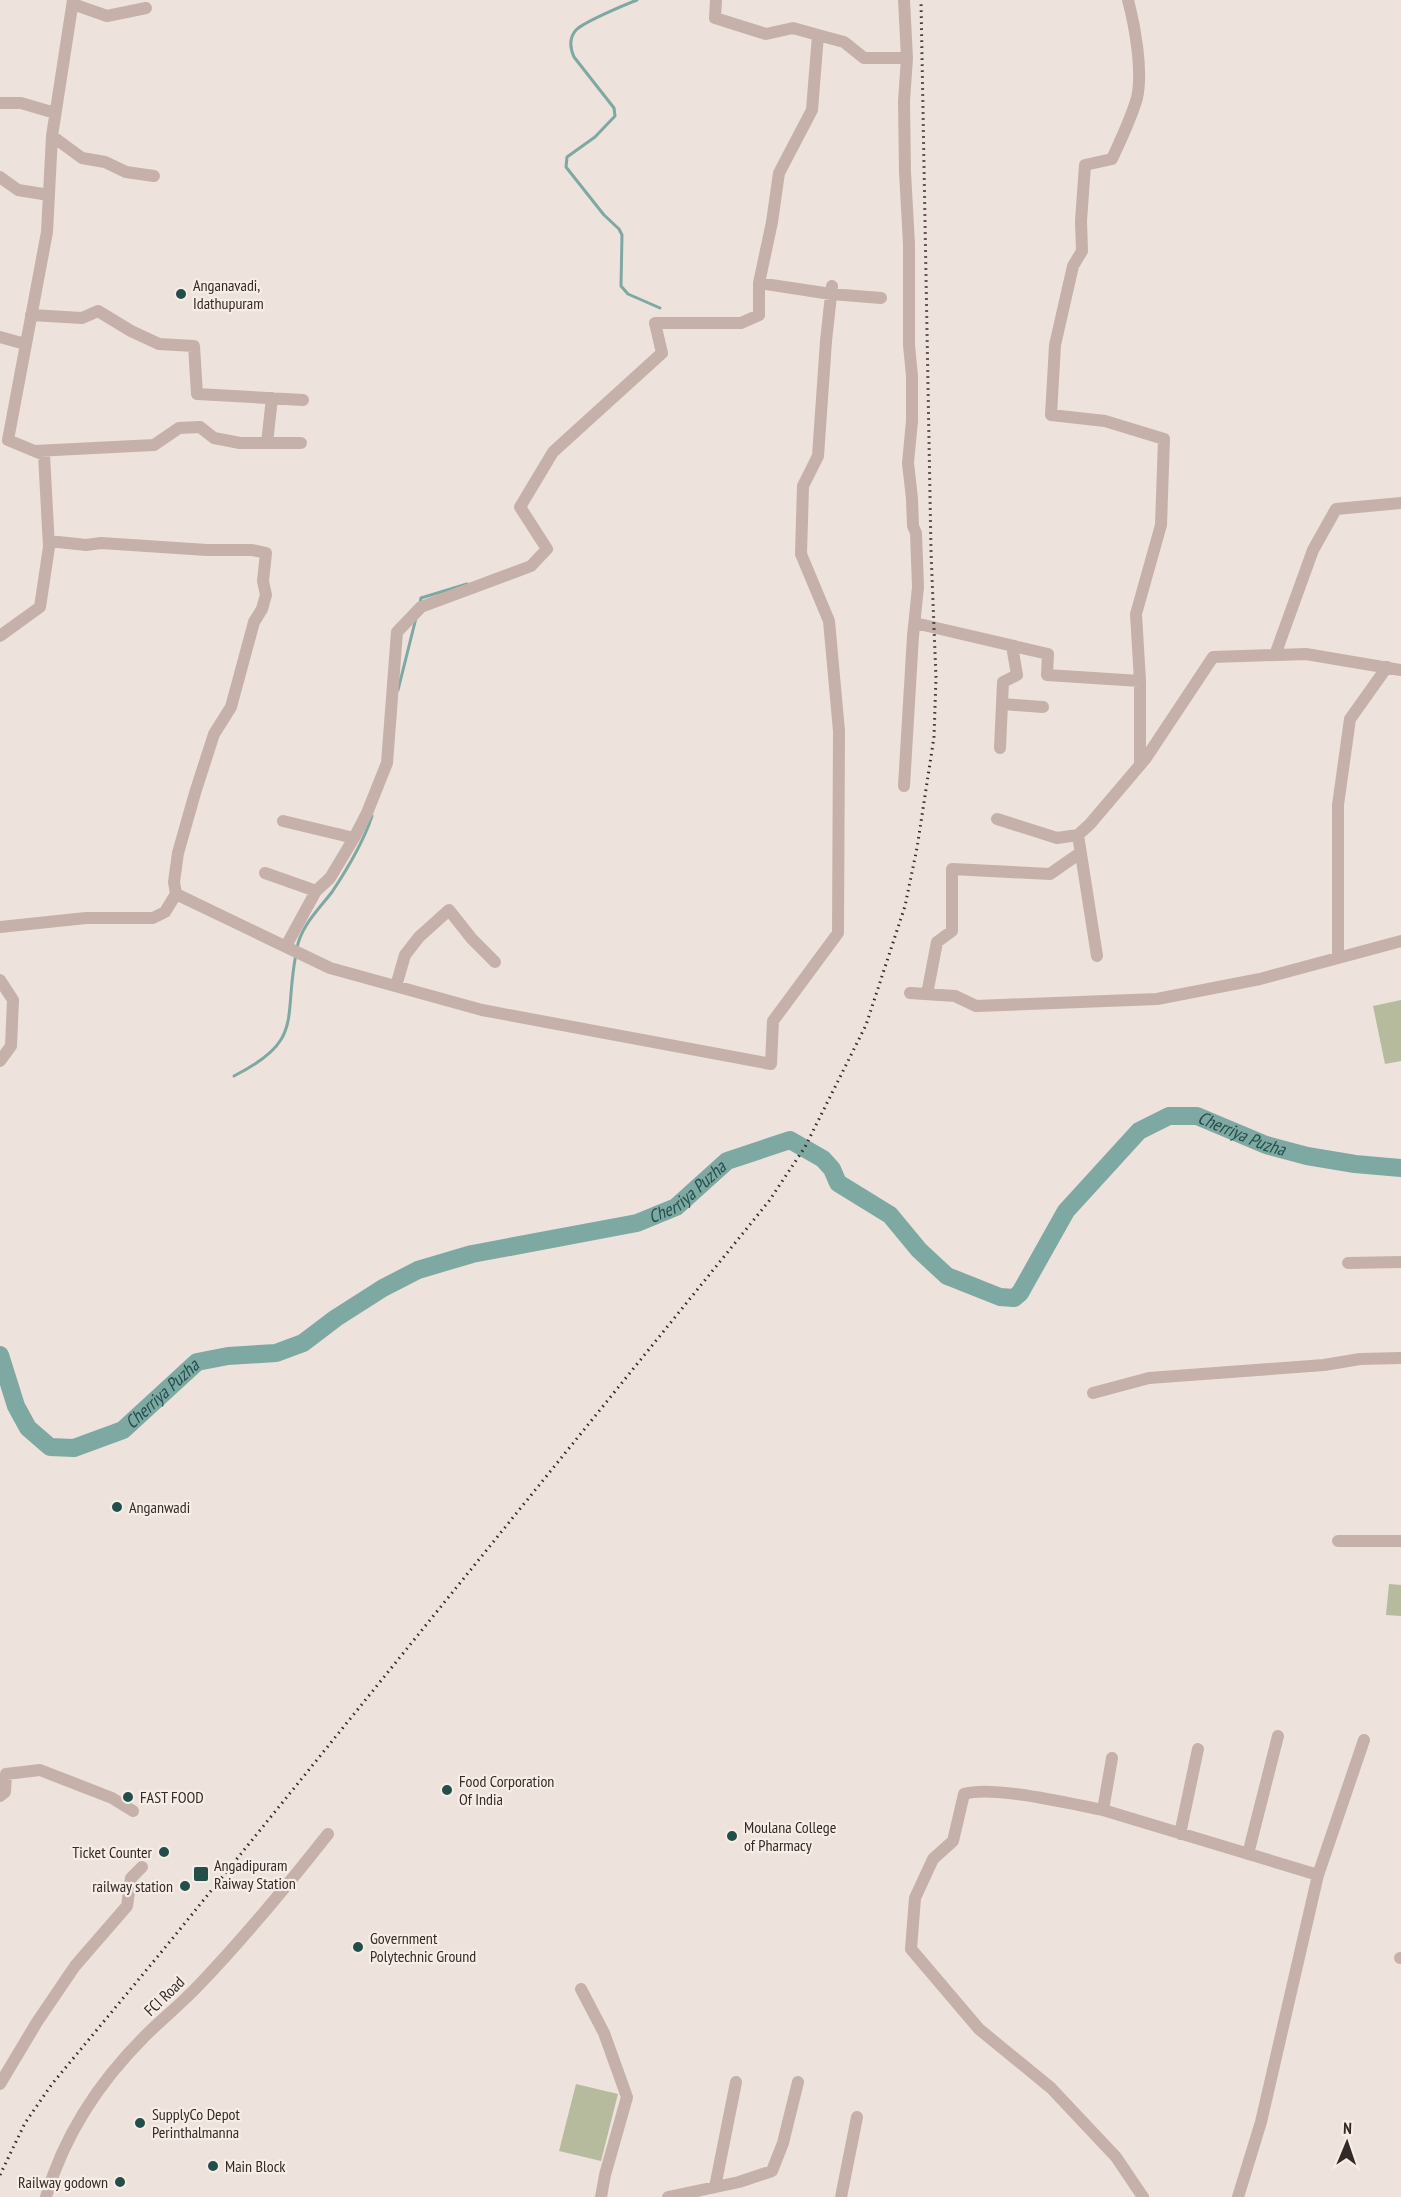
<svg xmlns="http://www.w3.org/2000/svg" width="1401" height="2197" viewBox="0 0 1401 2197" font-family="'PT Sans Narrow',sans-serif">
	<rect width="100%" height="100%" fill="#eee2dc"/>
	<path fill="#b7bb9e" d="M1401,1000V1061L1385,1064L1373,1006Z
		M1389,1584L1401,1585V1616L1386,1615Z
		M576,2084L618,2094L601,2161L559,2151Z"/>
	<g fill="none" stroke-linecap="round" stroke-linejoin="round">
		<path stroke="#7ea8a2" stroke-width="3" d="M637,0C624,5 584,22 576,30C569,38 570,48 574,57L614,108L615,116L595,137L567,157L566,167L604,215L619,229L622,235L621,286L628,294L660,308
			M420,603L421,598L467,584
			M398,690L416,618
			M297,948C301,926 319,909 332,892C348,868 363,843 372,816
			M234,1076C305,1040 283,1020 296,954"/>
		<path stroke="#7ea8a2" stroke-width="18" id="s1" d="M0,1355L16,1406L28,1428L50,1447L74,1448L123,1430L197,1362L228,1356L276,1353L303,1343L336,1318L383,1288L418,1270L472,1254L637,1223L676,1207L727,1161L790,1140L823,1159L832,1169L838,1183L890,1215L919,1250L947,1276L1000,1297L1014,1298L1020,1293L1066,1211L1139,1131L1169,1116H1197L1266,1145L1307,1156L1355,1164L1401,1168"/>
		<path stroke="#c5b1a9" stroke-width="12" d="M716,0L715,18L766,34L793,28L818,35
			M904,0L907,58L904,101L905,172L909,244V345L912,376V421L908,463L912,499L913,526L916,533L918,587L913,636L904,786
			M1128,0C1135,26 1143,71 1137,98C1131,119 1121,139 1112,159L1085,165L1081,221L1082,251L1073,266L1055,345L1051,415L1105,421L1164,439L1161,525L1136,614L1140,681V765
			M73,4L107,16L146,8
			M0,103H21L55,113
			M52,136L82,158L105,162L126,172L154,176
			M0,177L18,190L49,195
			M759,283L831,294L881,298
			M31,315L82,318L98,311L131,331L159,344L194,346L197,394L303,400
			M0,337L25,344
			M267,443L272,398
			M35,451L154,445L179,428L200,427L214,438L240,443H301
			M49,541L86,545L101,543L207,550H252L266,553L263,581L266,595L262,609L254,622L231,707L214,734L195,793L178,853L174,882L176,894
			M915,623L1048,654L1047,675L1140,681
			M0,636L40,607L49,547L44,455L8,440L47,232L52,136L73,0
			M1275,655L1313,550L1336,509L1401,503
			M1002,704L1043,707
			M1000,748L1003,682L1017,675L1012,646
			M997,819L1057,838L1078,835L1090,824L1146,758L1213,657L1306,654L1401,670
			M283,821L354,838
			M1078,835L1097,956
			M265,873L316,891
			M0,927L86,918H153L165,912L176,894L330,968L482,1010L771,1064L773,1021L838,933L839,731L829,621L801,554L803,486L818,456L826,341L832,286
			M286,946L316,891L330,878L354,838L367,813L387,763L397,632L421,607L531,566L547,549L520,507L553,452L662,353L655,323H741L759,315V283L772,222L779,173L812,110L818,35L844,42L864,58H907
			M1338,957V805L1350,719L1387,667
			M0,980L13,1000L11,1046L0,1061
			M396,986L405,955L419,937L449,910L472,939L495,962
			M910,993L955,996L976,1006L1157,999L1260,979L1401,941
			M927,994L937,942L952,931V869L1050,874L1080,853
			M1348,1263L1401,1262
			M1093,1393L1149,1378L1324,1365L1360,1359L1401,1358
			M1338,1541H1401
			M1112,1758L1103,1810L1318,1875L1261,2122L1238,2197
			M0,1796L5,1792L6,1774L40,1770L112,1798L133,1811
			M1103,1810C1071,1804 993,1785 964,1794L953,1841L933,1859L915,1898L911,1949L979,2029L1051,2088L1116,2157L1143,2197
			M1180,1834L1198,1749
			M1248,1854L1278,1736
			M1318,1875L1364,1740
			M1400,1958H1401
			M581,1989L604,2033L627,2097L605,2175L601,2197
			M0,2084L37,2022L75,1966L127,1906L131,1878L142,1867
			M715,2187L736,2082
			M46,2197C64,2135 100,2081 145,2036C162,2019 181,2004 198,1986C244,1938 287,1886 328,1834
			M668,2197L739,2182L772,2171L783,2143L798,2082
			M841,2197L857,2117"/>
		<path stroke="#332a28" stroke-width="3" stroke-dasharray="1.5 4.5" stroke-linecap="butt" d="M0,2175L25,2123L52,2084L168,1944L769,1201L805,1147L866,1025L905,906L917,848L934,737L936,678L931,551L921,0"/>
	</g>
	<g fill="#234f4b" stroke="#f7ede7" stroke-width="2">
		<circle cx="181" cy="294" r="6"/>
		<circle cx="117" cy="1507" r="6"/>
		<circle cx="447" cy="1790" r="6"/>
		<circle cx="128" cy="1797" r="6"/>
		<circle cx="732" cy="1836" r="6"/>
		<circle cx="164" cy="1852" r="6"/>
		<rect x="193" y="1866" width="16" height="16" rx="3"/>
		<circle cx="185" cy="1886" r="6"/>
		<circle cx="358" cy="1947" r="6"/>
		<circle cx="140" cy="2123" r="6"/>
		<circle cx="213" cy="2166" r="6"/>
		<circle cx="120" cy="2182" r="6"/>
	</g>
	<g text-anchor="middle" stroke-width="4.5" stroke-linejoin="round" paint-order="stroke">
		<g font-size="16" fill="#332a28" stroke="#f7ede7" text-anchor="start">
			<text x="193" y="291">Anganavadi,<tspan x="193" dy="18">Idathupuram</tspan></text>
			<text x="129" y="1513">Anganwadi</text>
			<text x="459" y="1787">Food Corporation<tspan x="459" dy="18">Of India</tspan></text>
			<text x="140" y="1803">FAST FOOD</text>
			<text x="744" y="1833">Moulana College<tspan x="744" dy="18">of Pharmacy</tspan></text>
			<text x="152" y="1858" text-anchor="end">Ticket Counter</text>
			<text x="214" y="1871">Angadipuram<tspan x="214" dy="18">Raiway Station</tspan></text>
			<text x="173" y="1892" text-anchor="end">railway station</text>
			<text x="370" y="1944">Government<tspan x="370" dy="18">Polytechnic Ground</tspan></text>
			<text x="152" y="2120">SupplyCo Depot<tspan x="152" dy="18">Perinthalmanna</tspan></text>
			<text x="225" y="2172">Main Block</text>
			<text x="108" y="2188" text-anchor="end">Railway godown</text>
		</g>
		<g font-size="16" fill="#332a28" stroke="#f7ede7">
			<text transform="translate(164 1996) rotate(-44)" y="6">FCI Road</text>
		</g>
		<g font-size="18" font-style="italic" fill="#234f4b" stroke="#f7ede7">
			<text dy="6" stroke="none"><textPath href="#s1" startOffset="1533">Cherriya Puzha</textPath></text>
			<text dy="6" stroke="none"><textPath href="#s1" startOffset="813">Cherriya Puzha</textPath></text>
			<text dy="6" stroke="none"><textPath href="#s1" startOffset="237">Cherriya Puzha</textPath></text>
		</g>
	</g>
	<g transform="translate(1347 2143) rotate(2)" stroke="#f7ede7" stroke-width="4.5" paint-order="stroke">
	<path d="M0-4.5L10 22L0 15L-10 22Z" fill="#332a28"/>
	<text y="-9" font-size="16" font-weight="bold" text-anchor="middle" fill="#332a28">N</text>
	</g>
</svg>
